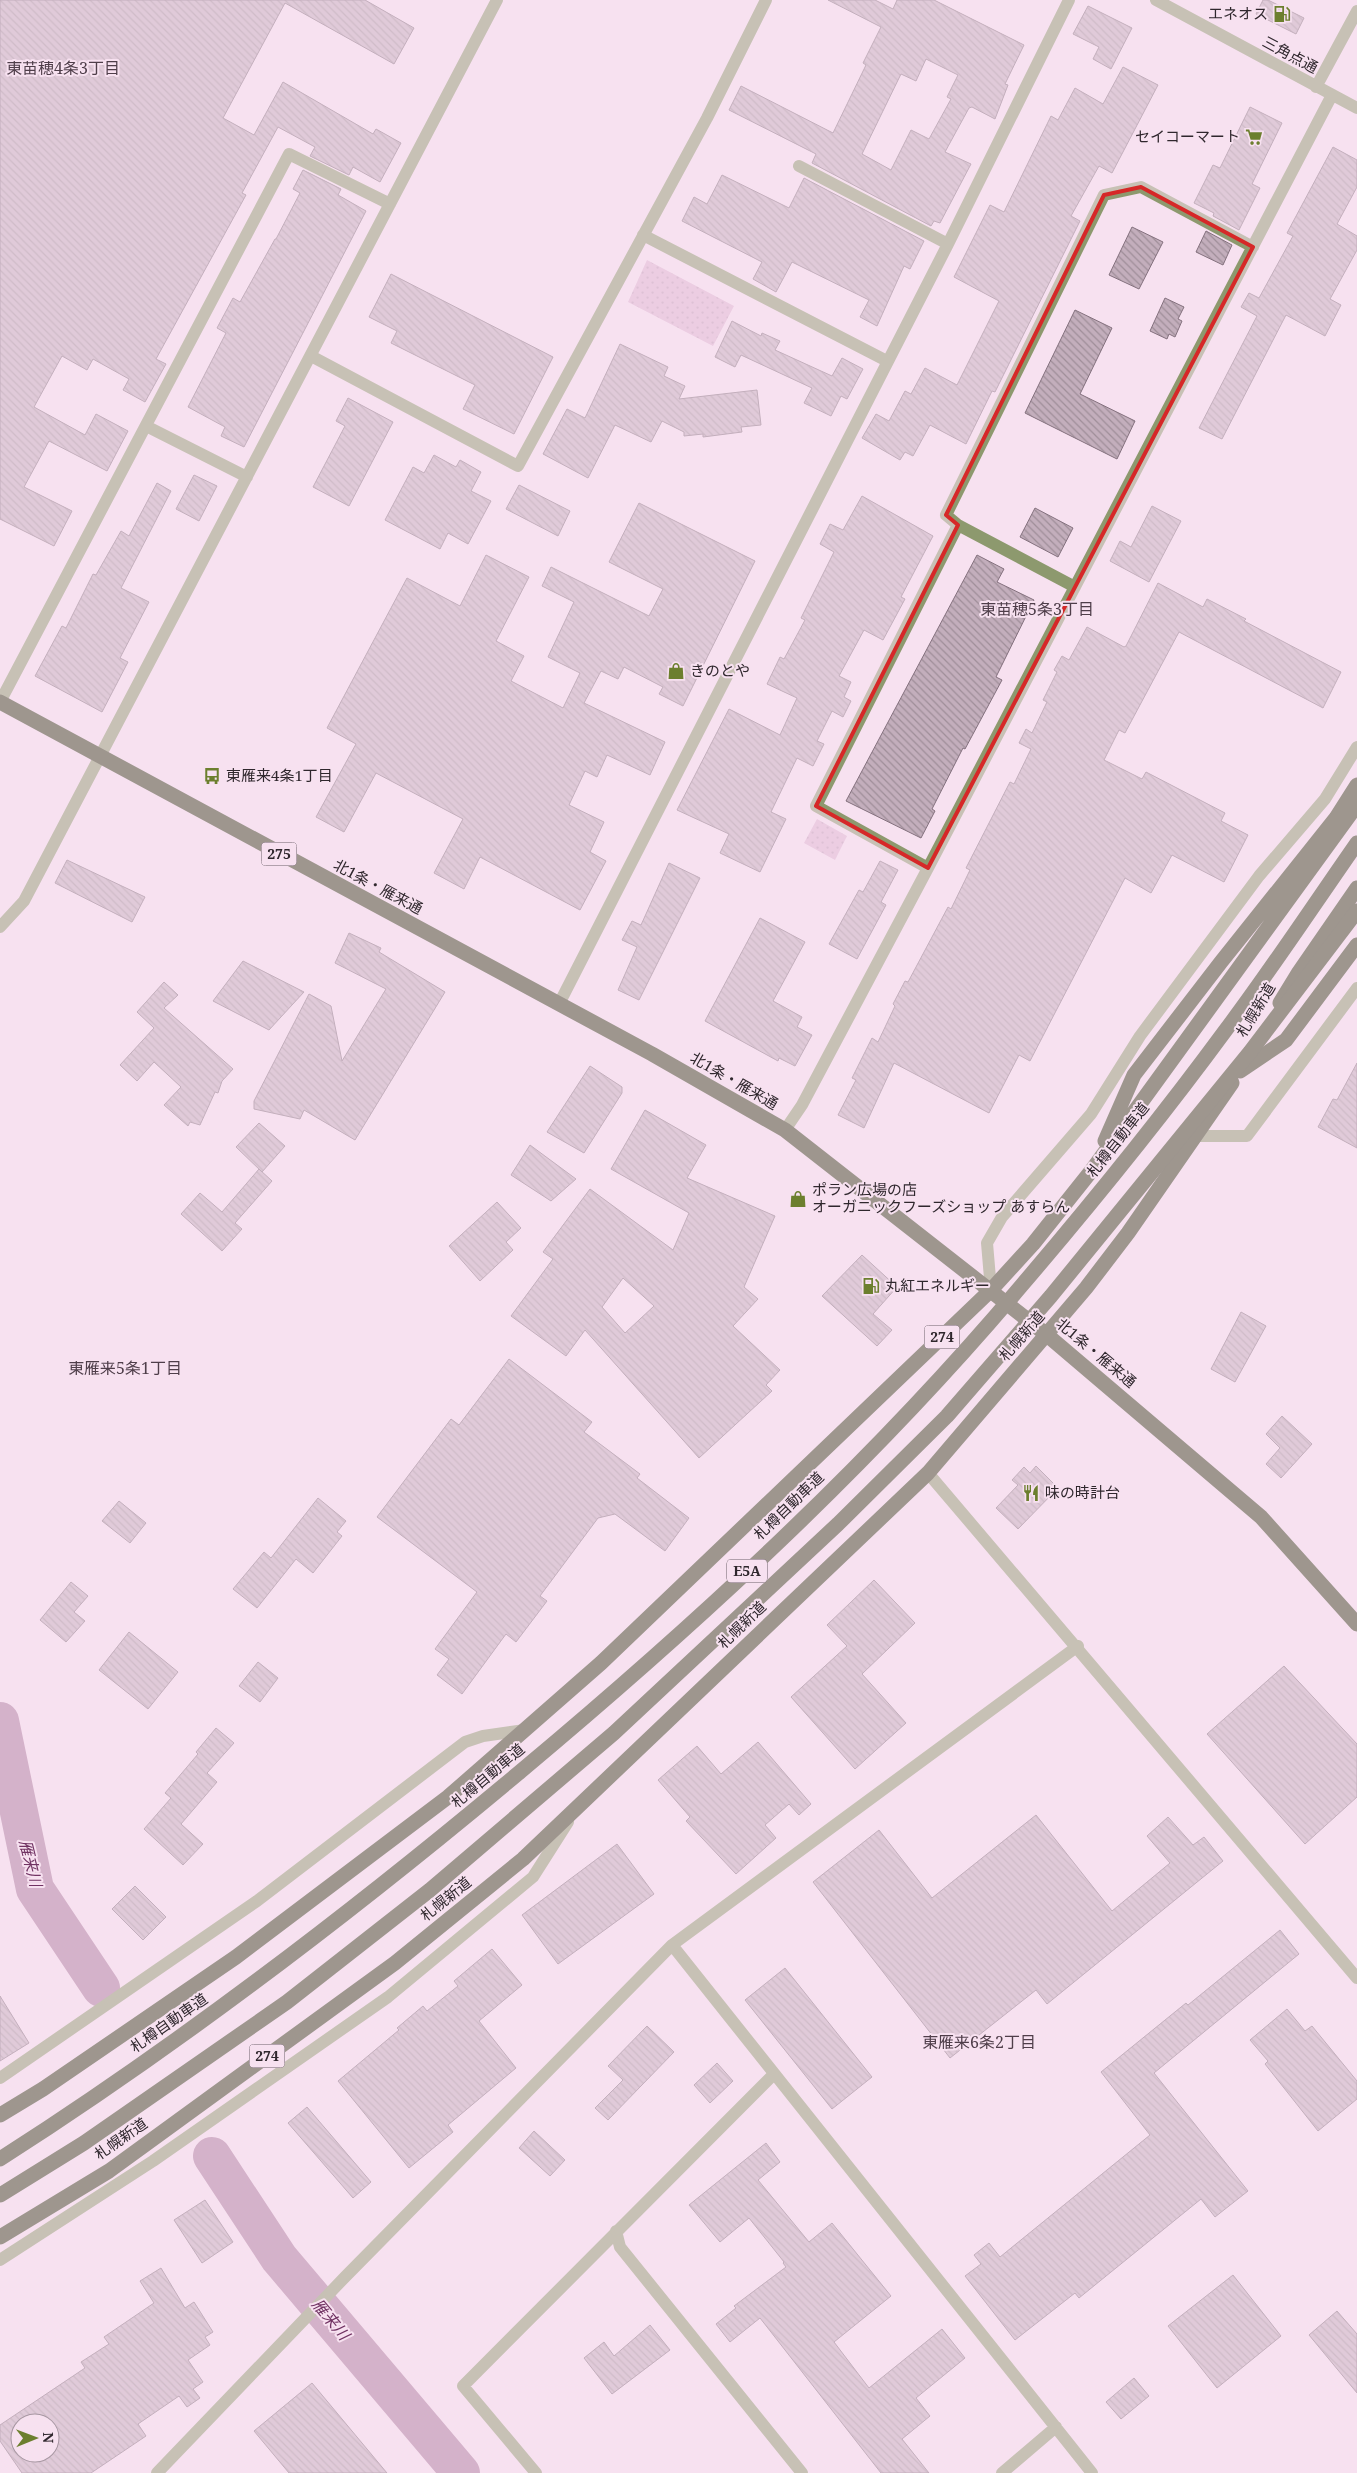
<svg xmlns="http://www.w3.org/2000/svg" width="1357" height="2473" viewBox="0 0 1357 2473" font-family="'Noto Serif','Noto Sans JP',serif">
	<defs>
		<pattern id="park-dots" width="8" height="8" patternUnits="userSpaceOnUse" patternTransform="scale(1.25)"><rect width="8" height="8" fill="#ddb3d1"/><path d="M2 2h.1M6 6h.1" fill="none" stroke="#be9ab4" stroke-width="1.8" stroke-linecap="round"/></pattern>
		<pattern id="building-back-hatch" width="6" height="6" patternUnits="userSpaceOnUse" patternTransform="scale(1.25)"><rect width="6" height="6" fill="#c3aebc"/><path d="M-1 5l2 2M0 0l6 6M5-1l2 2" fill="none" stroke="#9f8e99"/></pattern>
	</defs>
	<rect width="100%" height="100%" fill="#f7e1f0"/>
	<path fill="url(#park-dots)" d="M647,260L734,306L713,346L628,302Z
		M817,819L847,836L835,860L804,843Z"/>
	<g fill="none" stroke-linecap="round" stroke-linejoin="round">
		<path stroke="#a9789b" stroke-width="38" d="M0,1721L35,1889L101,1988
			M212,2156L279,2258L461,2473"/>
	</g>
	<path fill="url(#building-back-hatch)" stroke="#84717e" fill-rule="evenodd" d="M0,0H365L414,28L394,64L285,3L223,118L254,135L283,82L373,134L376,129L401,143L380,182L353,167L349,175L310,156L315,147L278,127L242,193L246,195L156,359L166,364L145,402L123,390L129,379L93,359L87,370L62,356L34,407L85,435L96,414L128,431L107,471L49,441L24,487L72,511L54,546L0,519Z
		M828,0H875L893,9L897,0H934L1024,45L1005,84L1008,85L995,119L972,107L969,108L945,152L971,164L940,223L934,221L931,226L812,163L816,154L729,110L741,86L833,133L866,65L863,63L881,27ZM926,59L958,75L947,97L951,99L929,139L911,130L891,170L862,154L901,74L916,81Z
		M1263,0H1268L1304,18L1296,34L1256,14Z
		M1088,6L1132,28L1111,69L1093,59L1099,47L1073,34Z
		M1123,67L1158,85L1112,173L1099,166L1071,216L1080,221L995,392L992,391L966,444L930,425L913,456L905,452L900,460L862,438L876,414L889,421L905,391L911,394L925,368L957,385L999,301L954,277L990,205L1004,212L1051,116L1058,120L1075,88L1103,104Z
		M1250,107L1282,123L1252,184L1260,188L1239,230L1213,216L1214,213L1194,203L1213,165L1220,168Z
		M1333,147L1357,160V187L1337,224L1357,236V250L1330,299L1341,305L1325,336L1286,315L1222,439L1199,428L1257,316L1241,307L1249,293L1259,298L1293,236L1287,233Z
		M303,170L341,189L338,195L366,211L244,447L221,436L225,427L188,407L226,333L217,328L233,298L240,302L275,239H276L300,193L293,189Z
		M722,175L789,208L804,178L924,241L910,269L904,266L877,326L860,317L869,300L792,262L776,292L753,279L762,262L682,221L694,197L707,204Z
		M1132,227L1163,242L1139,289L1109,275Z
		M1206,231L1232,245L1223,265L1196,252Z
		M391,274L553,357L514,434L463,409L475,385L391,343L397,331L369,317Z
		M1165,298L1184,307L1178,319L1182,321L1175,337L1169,334L1167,339L1150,331Z
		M1075,310L1112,328L1080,394L1135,421L1117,459L1025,413Z
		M732,321L761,336L762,333L780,341L775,350L832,376L842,358L863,369L847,399L841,396L831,416L804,403L812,388L741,355L735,367L715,357Z
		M620,344L668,367L664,376L685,386L679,399L757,390L761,425L741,427L742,432L703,437V434L684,436V432L662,421L651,442L615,425L588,478L543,454L567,409L585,418Z
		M348,398L393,422L349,506L313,487L345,426L336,421Z
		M434,455L456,467L460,460L481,472L471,491L491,501L468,544L448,533L440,549L385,520L413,467L424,473Z
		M194,475L217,486L199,521L176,509Z
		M157,483L171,491L121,588L149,602L120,658L128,662L102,712L35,676L62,626L66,628L93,574L96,575L121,531L129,536Z
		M519,485L570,511L558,536L506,509Z
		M862,496L933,536L901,597L905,599L883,640L864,630L839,676L851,682L844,697L851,701L843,717L832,711L817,741L824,744L813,766L797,758L771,812L786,819L760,872L720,853L729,834L677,810L729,709L780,735L797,698L767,684L780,657L784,659L805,620L801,618L834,552L820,544L830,524L843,530Z
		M639,503L755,561L683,706L659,694L663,687L624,667L618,679L601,671L584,703L665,742L650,775L607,755L597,777L585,771L569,805L604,822L590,852L606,861L580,910L480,857L464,889L434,873L463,819L376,773L344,832L316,817L356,744L327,728L407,578L460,606L486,555L529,577L496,641L524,656L511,681L563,708L580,673L548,657L574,602L542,586L551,567L649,616L663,589L609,562Z
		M1152,506L1181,521L1149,582L1110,561L1120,541L1131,547Z
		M1035,508L1073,528L1058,557L1020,537Z
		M977,555L1004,569L997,582L1034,600L996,677L1002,680L965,749L963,748L932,809L935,811L921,838L846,801Z
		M1158,583L1203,607L1207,599L1246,619L1244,621L1341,672L1323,708L1179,632L1125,733L1119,730L1104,760L1142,779L1146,772L1225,813L1221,821L1248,835L1224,882L1172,855L1151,893L1125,878L1030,1061L1019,1055L989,1113L894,1063L864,1128L838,1115L856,1080L852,1078L872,1038L878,1042L895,1006L893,1004L905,981L908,982L948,907L951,909L970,870L966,868L1010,782L1014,784L1031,749L1019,743L1026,729L1032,733L1047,702L1043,700L1057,672L1054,670L1062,656L1069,660L1087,627L1124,647L1126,646Z
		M67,860L145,897L132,922L55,883Z
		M880,861L898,870L881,902L886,905L857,959L829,944L859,890L863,892Z
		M669,863L700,878L639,1000L618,990L637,947L622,940L632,921L641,925Z
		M760,918L805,942L773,1001L802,1017L797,1027L812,1035L795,1066L779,1058L778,1061L705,1021Z
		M349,933L381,948L379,952L445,992L355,1140L304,1110L300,1119L254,1109V1101L309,994L331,1006L342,1061L386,989L335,963Z
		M243,961L304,992L269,1030L213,1001Z
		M164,982L178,995L164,1008L233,1069L222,1081L218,1093L215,1092L200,1125L190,1122L188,1126L164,1105L181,1087L154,1062L137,1081L120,1065L154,1028L137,1012Z
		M1357,1063V1148L1318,1127L1333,1099L1337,1100Z
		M590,1066L622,1087V1093L584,1153L547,1132Z
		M645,1110L706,1145L687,1178L775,1216L744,1287L758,1299L733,1326L780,1370L766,1385L772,1391L699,1458L585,1330L566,1356L511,1316L553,1259L543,1252L590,1189L673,1250L689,1213L611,1169ZM623,1278L654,1306L625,1333L602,1307Z
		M259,1123L285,1146L262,1172L236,1147Z
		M530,1145L576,1179L551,1201L511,1175Z
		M259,1169L272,1181L235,1223L242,1229L222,1251L181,1214L200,1193L222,1212Z
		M497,1202L521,1228L506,1242L513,1250L480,1281L449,1246Z
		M862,1255L897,1287L873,1314L892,1330L877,1346L822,1296Z
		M1241,1312L1266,1326L1235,1382L1211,1369Z
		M509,1359L592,1422L584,1432L640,1474L637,1478L689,1518L665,1551L615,1514L598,1518L540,1596L547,1601L516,1642L506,1634L462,1694L437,1675L449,1659L435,1649L477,1592L377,1517L451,1419L459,1425Z
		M1282,1416L1312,1444L1281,1478L1266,1464L1280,1448L1266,1434Z
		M1036,1466L1058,1488L1018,1529L996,1508L1018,1485L1012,1480L1024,1467L1030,1473Z
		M318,1498L346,1521L337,1532L342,1536L313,1573L296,1559L257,1608L233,1589L264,1552L271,1558Z
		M119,1501L146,1523L130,1543L102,1521Z
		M874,1580L915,1623L862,1674L906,1723L855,1769L791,1697L847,1646L827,1625Z
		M71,1582L88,1596L74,1612L85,1621L66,1642L40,1620Z
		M129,1632L178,1672L148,1709L99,1670Z
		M258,1662L278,1678L260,1702L239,1686Z
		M1284,1666L1357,1744V1797L1305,1844L1207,1734Z
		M216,1728L234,1743L207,1773L217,1782L181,1824L203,1844L183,1865L144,1829L171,1798L165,1793L198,1754L196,1752Z
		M758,1742L811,1804L799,1815L789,1804L765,1825L776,1838L736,1874L686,1821L690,1817L658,1780L697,1746L721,1774Z
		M1036,1815L1112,1911L1170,1863L1147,1836L1168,1817L1193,1845L1204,1837L1223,1861L1047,2004L1036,1990L950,2058L813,1882L879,1830L932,1898Z
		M617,1844L654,1894L558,1964L522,1915Z
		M135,1886L166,1917L143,1940L112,1909Z
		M1280,1930L1299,1954L1154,2073L1248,2191L1215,2217L1201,2199L1079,2298L1075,2293L1015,2340L965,2276L981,2264L974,2255L989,2243L1000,2257L1150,2135L1101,2072L1186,2003L1188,2005Z
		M492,1949L522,1985L479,2021L516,2068L448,2125L453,2132L409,2168L338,2081L399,2030L397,2028L423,2006L427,2011L458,1986L454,1981Z
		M785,1968L872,2077L832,2109L745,2000Z
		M0,1996L29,2043L0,2061Z
		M1287,2009L1305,2031L1312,2026L1357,2081V2099L1318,2131L1265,2064L1268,2061L1250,2040Z
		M647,2026L674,2052L608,2120L595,2108L623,2080L608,2066Z
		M717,2063L733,2081L710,2103L694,2085Z
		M307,2107L371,2182L353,2198L288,2123Z
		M534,2131L565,2160L550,2176L519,2148Z
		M766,2143L780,2162L758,2180L809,2242L832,2223L891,2296L834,2342L869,2388L942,2329L965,2358L916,2398L930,2416L902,2439L929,2473H881L760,2318L730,2342L716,2324L736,2308L734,2306L786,2267L783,2263L784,2262L749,2218L720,2242L689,2205Z
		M205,2200L233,2242L202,2263L174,2220Z
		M161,2268L185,2308L194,2302L213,2332L205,2337L210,2345L188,2360L203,2382L193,2389L200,2398L187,2407L179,2396L138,2424L146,2436L91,2473H22L0,2441V2425L85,2368L81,2362L109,2344L104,2337L154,2303L140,2281ZM20,2423H50V2453H20Z
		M1233,2275L1281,2336L1217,2388L1168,2326Z
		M1337,2311L1357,2334V2393L1309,2335Z
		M650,2325L670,2350L612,2394L584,2358L604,2342L614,2356Z
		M1134,2378L1149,2396L1121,2419L1106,2402Z
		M312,2383L387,2473H289L254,2431Z"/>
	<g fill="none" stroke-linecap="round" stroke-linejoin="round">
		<path stroke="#8d996e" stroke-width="12" d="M1156,0L1357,108
			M1316,87L1357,11
			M799,166L948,244
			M643,235L887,361
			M311,356L518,466L707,118L766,0
			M146,426L247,477
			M958,525L946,515L1104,195L1141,187L1253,247
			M0,702L289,154L390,204
			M928,868L816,806L958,525L1075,587
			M0,927L24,901L497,0
			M559,1004L948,244L1069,0
			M785,1130L802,1105L928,868L1332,95
			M1197,1136H1247L1357,988
			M991,1290L987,1243L1002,1217L1091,1114L1140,1036L1259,876L1325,799L1357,747
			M928,1473L1357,1978
			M672,1945L1092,2473
			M0,2078L257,1901L465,1742L483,1736L525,1730
			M616,2231L620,2247L802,2473
			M0,2260L153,2161L388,1997L533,1877L568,1822
			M157,2473L345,2277L672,1945L1078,1646
			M536,2473L463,2386L774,2074
			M1002,2473L1056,2427"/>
		<path stroke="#313a18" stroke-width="15" d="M0,702L652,1054L785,1130L1047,1335L1261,1517L1357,1624
			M1280,1003L1299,972L1357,888
			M1240,1071L1286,1040L1357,945
			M1105,1141L1134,1075L1221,962L1336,818L1357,785
			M0,2115L43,2089L236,1957L448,1797L601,1663L991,1290L1033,1244L1092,1170L1357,805
			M0,2237L109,2171L395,1963L523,1859L928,1473L1086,1288L1128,1233L1232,1083"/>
		<path stroke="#313a18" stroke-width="15" d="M0,2159C183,2042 355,1910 521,1771C699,1622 872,1463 1022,1285C1092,1203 1161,1118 1225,1031C1271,970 1313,906 1357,843
			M0,2195L84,2143L287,2002L430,1890L614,1733L838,1524L947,1416L1051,1296L1250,1052L1357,911"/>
	</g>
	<path d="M0 0H1357V2473H0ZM1141,187L1253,247L928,868L816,806L958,525L946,515L1104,195Z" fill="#f7e1f0" fill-opacity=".55" fill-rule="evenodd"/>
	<path fill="none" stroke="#d62828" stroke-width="4" stroke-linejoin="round" d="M1141,187L1253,247L928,868L816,806L958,525L946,515L1104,195Z"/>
	<defs>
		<g id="fuel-bare" transform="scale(1.35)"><path d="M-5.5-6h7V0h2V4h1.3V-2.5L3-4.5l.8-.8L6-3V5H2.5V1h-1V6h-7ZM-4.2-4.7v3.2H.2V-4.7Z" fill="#6c7f2e" stroke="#f7e1f0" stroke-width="2.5" paint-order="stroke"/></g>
		<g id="supermarket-bare" transform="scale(1.35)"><path d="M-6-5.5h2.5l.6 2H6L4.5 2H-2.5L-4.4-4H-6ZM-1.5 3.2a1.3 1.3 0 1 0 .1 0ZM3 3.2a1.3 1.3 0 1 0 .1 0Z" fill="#6c7f2e" stroke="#f7e1f0" stroke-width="2.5" paint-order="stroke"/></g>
		<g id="shop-bare" transform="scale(1.35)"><path d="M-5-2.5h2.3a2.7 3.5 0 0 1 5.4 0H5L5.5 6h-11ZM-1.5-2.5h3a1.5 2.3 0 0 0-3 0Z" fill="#6c7f2e" stroke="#f7e1f0" stroke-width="2.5" paint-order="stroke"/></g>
		<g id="bus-bare" transform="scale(1.35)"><path d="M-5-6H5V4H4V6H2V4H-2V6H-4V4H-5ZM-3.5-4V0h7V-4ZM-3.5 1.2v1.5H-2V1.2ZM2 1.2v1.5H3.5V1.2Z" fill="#6c7f2e" stroke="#f7e1f0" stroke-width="2.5" paint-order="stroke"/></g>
		<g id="restaurant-bare" transform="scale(1.35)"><path d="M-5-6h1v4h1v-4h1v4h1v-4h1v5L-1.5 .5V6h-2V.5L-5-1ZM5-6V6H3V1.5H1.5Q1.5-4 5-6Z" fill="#6c7f2e" stroke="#f7e1f0" stroke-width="2.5" paint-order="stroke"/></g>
	</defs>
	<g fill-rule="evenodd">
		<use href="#fuel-bare" x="1282" y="14"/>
		<use href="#supermarket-bare" x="1254" y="137"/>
		<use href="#shop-bare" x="676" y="671"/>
		<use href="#bus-bare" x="212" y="776"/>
		<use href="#shop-bare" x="798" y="1199"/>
		<use href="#fuel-bare" x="871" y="1286"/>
		<use href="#restaurant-bare" x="1031" y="1493"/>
	</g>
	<g text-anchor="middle" stroke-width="4" stroke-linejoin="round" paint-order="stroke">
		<g fill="#f7e1f0" stroke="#6b5f68" stroke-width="1">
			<rect x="261.5" y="842.5" width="35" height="23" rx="4"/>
			<rect x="924.5" y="1325.5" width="35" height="23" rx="4"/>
			<rect x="727" y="1559.5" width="40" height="23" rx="4"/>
			<rect x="249.5" y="2044.5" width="35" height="23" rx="4"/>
		</g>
		<g font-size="14" font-weight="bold" fill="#2f272d">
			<text x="279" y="859">275</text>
			<text x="942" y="1342">274</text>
			<text x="747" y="1576">E5A</text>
			<text x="267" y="2061">274</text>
		</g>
		<g font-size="15" fill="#2f272d" stroke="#f7e1f0" text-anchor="start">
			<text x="1268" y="19" text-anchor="end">エネオス</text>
			<text x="1240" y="142" text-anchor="end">セイコーマート</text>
			<text x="690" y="676">きのとや</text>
			<text x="226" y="781">東雁来4条1丁目</text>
			<text x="812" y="1195">ポラン広場の店<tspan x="812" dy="17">オーガニックフーズショップ あすらん</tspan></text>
			<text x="885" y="1291">丸紅エネルギー</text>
			<text x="1045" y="1498">味の時計台</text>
		</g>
		<g font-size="15" fill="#2f272d" stroke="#f7e1f0">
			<text transform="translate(1290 55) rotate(28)" y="5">三角点通</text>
			<text transform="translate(378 887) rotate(28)" y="5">北1条・雁来通</text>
			<text transform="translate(1256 1010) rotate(-59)" y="5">札幌新道</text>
			<text transform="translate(734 1081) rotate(30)" y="5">北1条・雁来通</text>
			<text transform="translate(1118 1140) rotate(-52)" y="5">札樽自動車道</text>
			<text transform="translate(1022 1336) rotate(-49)" y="5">札幌新道</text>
			<text transform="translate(1096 1353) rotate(40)" y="5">北1条・雁来通</text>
			<text transform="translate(789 1506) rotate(-44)" y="5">札樽自動車道</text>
			<text transform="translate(742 1625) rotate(-44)" y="5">札幌新道</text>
			<text transform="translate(488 1776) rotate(-40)" y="5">札樽自動車道</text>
			<text transform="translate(446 1899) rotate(-39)" y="5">札幌新道</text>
			<text transform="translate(169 2023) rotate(-35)" y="5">札樽自動車道</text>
			<text transform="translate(121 2139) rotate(-35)" y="5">札幌新道</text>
		</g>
		<g font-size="16" fill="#4f3e4a" stroke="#f7e1f0">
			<text x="63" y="74">東苗穂4条3丁目</text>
			<text x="1037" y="615">東苗穂5条3丁目</text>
			<text x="125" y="1374">東雁来5条1丁目</text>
			<text x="979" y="2048">東雁来6条2丁目</text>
		</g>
		<g font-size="16" font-style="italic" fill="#713363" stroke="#f7e1f0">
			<text transform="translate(31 1863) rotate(76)" y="6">雁来川</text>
			<text transform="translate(331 2319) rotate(50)" y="6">雁来川</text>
		</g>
	</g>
	<g transform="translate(35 2438) rotate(89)"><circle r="24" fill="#f7e1f0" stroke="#a797a2"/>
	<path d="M0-4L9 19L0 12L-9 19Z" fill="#6c7f2e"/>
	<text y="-8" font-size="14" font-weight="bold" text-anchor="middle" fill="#2f272d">N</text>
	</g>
</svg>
